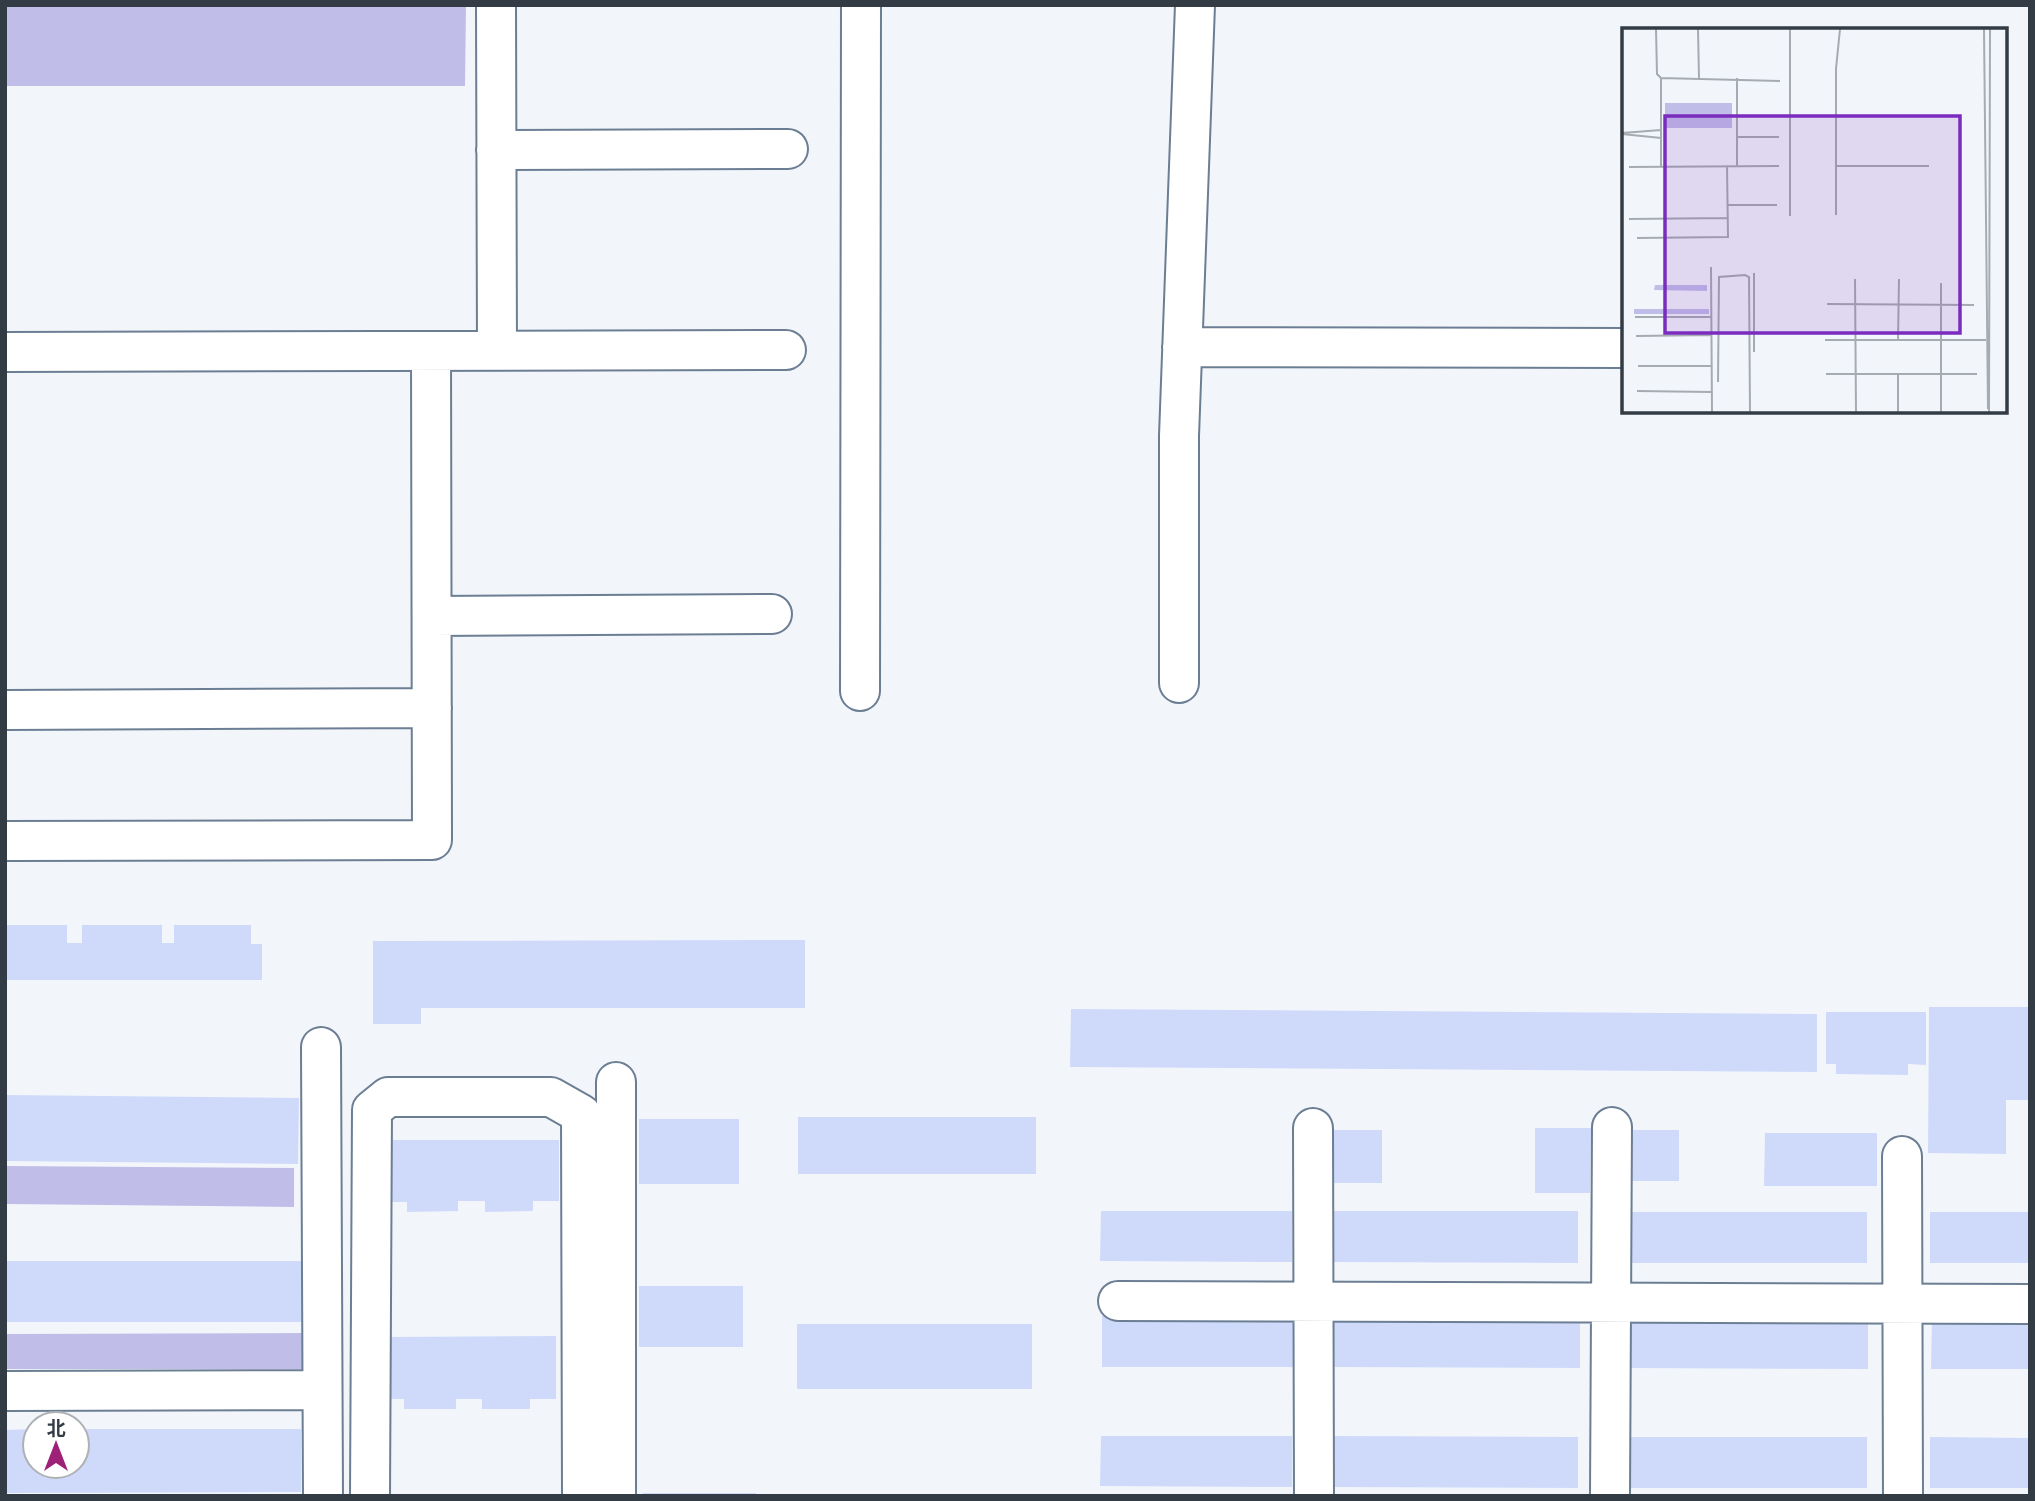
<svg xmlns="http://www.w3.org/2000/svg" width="2035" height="1501" viewBox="0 0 2035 1501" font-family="Georgia,'Noto Sans SC',serif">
	<rect width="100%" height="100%" fill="#f2f6fb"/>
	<path fill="#c1bde9" d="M5,5H466L465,86H5Z
		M5,1166L294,1168V1207L5,1204Z
		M307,1333V1369H5V1334Z"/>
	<path fill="#cfdafb" d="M5,925H67V943H82V925H162V943H174V925H251V944H262V980H5Z
		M805,940V1008H421V1024H373V941Z
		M1929,1007H2030V1100H2006V1154L1928,1153Z
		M1071,1009L1817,1014V1072L1070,1067Z
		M1826,1012H1926V1065L1908,1064V1075L1836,1074V1064H1826Z
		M5,1095L299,1098L298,1164L5,1161Z
		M798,1117H1036V1174H798Z
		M639,1119H739V1184H639Z
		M1535,1128H1591L1590,1193H1535Z
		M1330,1130H1382V1183H1330Z
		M1626,1130H1679V1181H1626Z
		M1765,1133H1877V1186H1764Z
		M387,1140H559V1201H533V1211L485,1212V1201H458V1211L407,1212V1202H387Z
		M1101,1211H1292V1262L1100,1261Z
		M1331,1211H1578V1263L1331,1262Z
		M1625,1212H1867V1263H1625Z
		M1930,1212H2030V1263H1930Z
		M5,1261H307V1322H5Z
		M639,1286H743V1347H639Z
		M1102,1316L1293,1317V1367H1102Z
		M1333,1317H1580V1368L1333,1367Z
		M1627,1317H1868V1369L1627,1368Z
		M1932,1318H2030V1369H1931Z
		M797,1324H1032V1389H797Z
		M556,1336V1399H530V1409H482V1399H456V1409H404V1399H385V1337Z
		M35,1429V1466H77V1429H301V1492L5,1493V1430Z
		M1101,1436H1292V1487L1100,1486Z
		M1331,1436L1578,1437V1488L1331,1487Z
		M1625,1437H1867V1488H1625Z
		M1930,1437L2030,1438V1488H1930Z
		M643,1493H756V1496H643Z"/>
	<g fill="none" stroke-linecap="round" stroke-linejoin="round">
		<g stroke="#6c7e93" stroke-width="42">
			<path id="minor" d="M496,5L497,351
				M496,150L788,149
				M1182,347L1624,348
				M5,352L786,350
				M432,616L772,614
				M1179,683V436L1195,5
				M860,691L861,5
				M5,710L432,708
				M5,841L432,840L431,351
				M321,1047L323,1496
				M616,1082V1496
				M1313,1128L1314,1496
				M1902,1156L1903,1496
				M1118,1301L2030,1304
				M5,1391L322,1390
				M370,1496L372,1110L388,1097H551L581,1114L582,1496
				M1610,1496L1612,1127"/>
		</g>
		<use href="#minor" stroke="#fff" stroke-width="38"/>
	</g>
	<g transform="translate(1622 28)">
		<rect width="385" height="385" fill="#f2f6fb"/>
		<path d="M43,75H110V100H43ZM33,257H85V263L32,262ZM12,281H87V286H12Z" fill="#c1bde9"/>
		<path fill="none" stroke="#a6abb2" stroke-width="2" d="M34,1L35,46L39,50M76,1L77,50M362,1L366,381M115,50V138M0,105L39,102M0,106L39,110M115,109H157M214,138H307M7,139L157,138M39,139V50L158,53M105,177H155M214,187V41L218,1M168,188V1M7,191L105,190M15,210L106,209L105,138M89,239L90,384M132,245V324M233,251L234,384M319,255V384M205,276L352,277M13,289H90M14,308L90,307M203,312H364M276,312L277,251M16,338H90M204,346H355M276,346V384M96,354L97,249L123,247L127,249L128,384M15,363L90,364M367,384L368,1"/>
		<path fill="#7b2cbf" fill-opacity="0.15" stroke="#7b2cbf" stroke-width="3.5" d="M43,88H338V305H43Z"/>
		<rect width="385" height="385" fill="none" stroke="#333b44" stroke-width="3.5"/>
	</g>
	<rect width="2035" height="1501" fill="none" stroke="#333b44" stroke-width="14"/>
	<g transform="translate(56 1445)"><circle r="33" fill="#ffffff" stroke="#adb1b4" stroke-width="2"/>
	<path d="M0-5L12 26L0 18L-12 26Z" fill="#9d2177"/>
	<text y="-10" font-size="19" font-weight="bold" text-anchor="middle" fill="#333b44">北</text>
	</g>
</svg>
